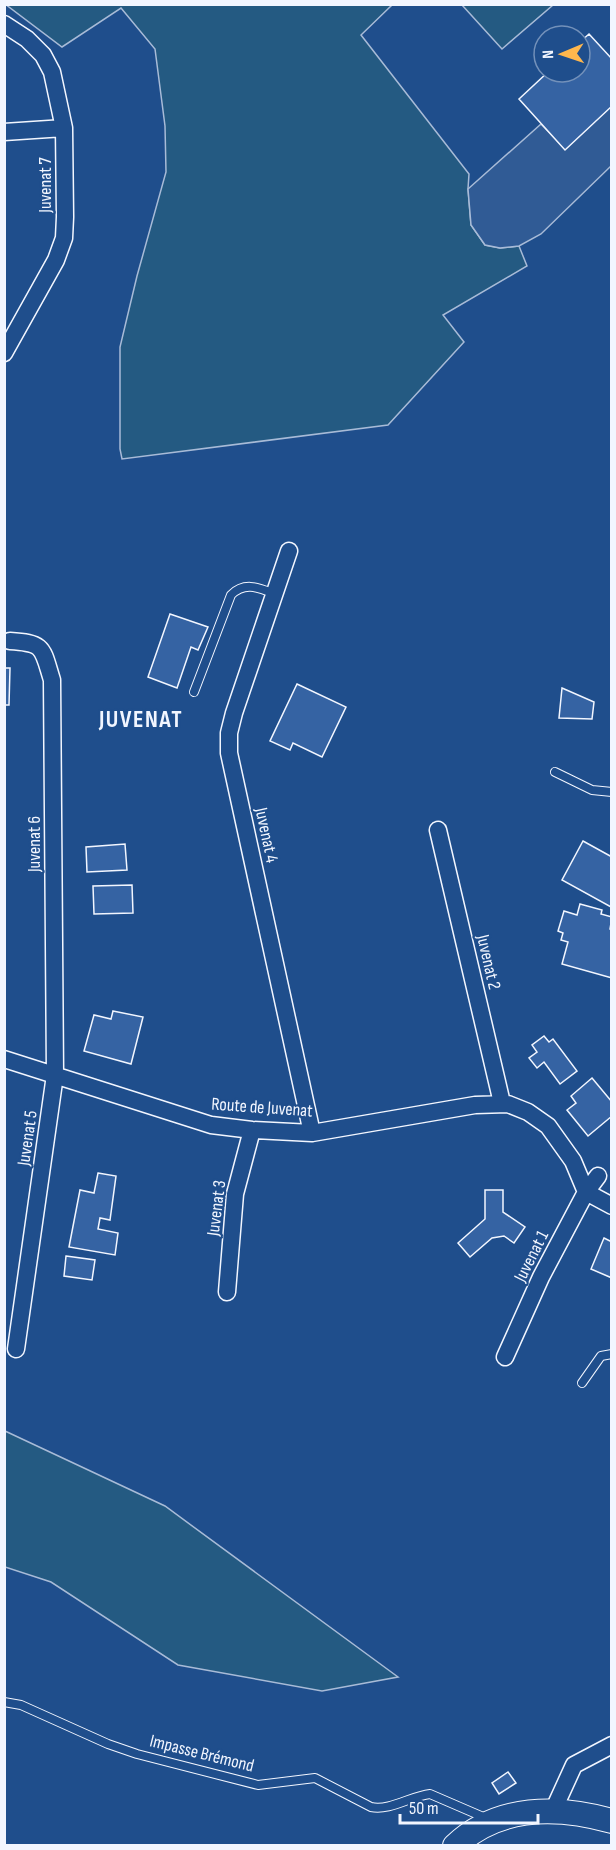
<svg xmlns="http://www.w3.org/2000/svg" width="616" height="1850" viewBox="0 0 616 1850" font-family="'Sofia Sans Condensed',sans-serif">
	<rect width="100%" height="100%" fill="#1f4e8c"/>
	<path fill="#245a82" stroke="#a8bbd7" stroke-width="1.5" d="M5,4L392,5L361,35L469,174L468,189L471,225L485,245L500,248L519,246L527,266L443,315L464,342L388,425L122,459L120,449V347L137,276L166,172L165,126L155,49L121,8L62,47Z
		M462,5H553L502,49Z
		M5,1431L165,1506L398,1677L322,1691L178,1665L51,1582L5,1567Z"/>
	<path fill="#305b95" stroke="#a8bbd7" stroke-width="1.5" d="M611,106V166L541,234L519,246L500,248L485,245L471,225L468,189L541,124L565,149Z"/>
	<path fill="#3563a3" stroke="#f2f6ff" stroke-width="1.5" d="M589,34L612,59V106L565,150L519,99L548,72H580V42Z
		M170,614L208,627L198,650L191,647L177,688L148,677Z
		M4,668H10L9,705H4Z
		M297,684L346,707L322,757L293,743L290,750L270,741Z
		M562,688L594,702L592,719L559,718Z
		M583,841L612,857L611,907L562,880Z
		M125,844L127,870L87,872L86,847Z
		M132,885L133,913L94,914L93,886Z
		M580,904L602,910L601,914L612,917L610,929L612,930V978L562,964L568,942L561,940L563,933L558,931L564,911L577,915Z
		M113,1011L143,1017L131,1064L84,1051L94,1015L111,1019Z
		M544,1036L549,1042L553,1039L577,1071L560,1084L544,1062L537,1068L529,1058L537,1052L532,1045Z
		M592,1078L612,1102V1116L588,1136L567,1110L576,1103L571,1096Z
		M98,1173L116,1176L110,1220L100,1218L98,1229L118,1233L115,1255L69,1247L80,1190L94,1193Z
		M485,1190H503V1212L525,1227L514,1243L504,1236L492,1238L470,1257L458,1243L485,1219Z
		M604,1238L612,1242V1278L591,1269Z
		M66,1256L95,1260L92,1280L64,1276Z
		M508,1772L516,1783L499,1794L492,1783Z"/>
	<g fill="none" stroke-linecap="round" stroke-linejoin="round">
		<g stroke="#f2f6ff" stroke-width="10">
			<path id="lane" d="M194,692L231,595C245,581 259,588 275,594
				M555,772L592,790L612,792
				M582,1383L601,1356L612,1354
				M4,1702L21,1705L108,1744L137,1754L258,1785L315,1778L371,1807C390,1811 411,1796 430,1794L488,1819"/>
		</g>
		<g stroke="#f2f6ff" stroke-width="19">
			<path id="street" d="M4,24L27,39L43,55L52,72L64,128L65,217L64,238L56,260L4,353
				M4,132L64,128
				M289,551L234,713L229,733V753L312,1133
				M10,641C45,643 42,648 52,680L55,1075L16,1349
				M438,830L502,1103
				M4,1059L211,1125L252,1130L312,1133L475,1105L508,1104L528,1112L548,1126L573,1161L586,1192L612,1206
				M227,1292L235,1194L252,1130
				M505,1357L541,1277L586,1192L598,1176
				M553,1811L574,1765L612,1745"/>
		</g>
		<g stroke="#f2f6ff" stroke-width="26">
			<path id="secondary" d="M455,1846C498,1805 558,1806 612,1821"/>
		</g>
		<use href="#lane" stroke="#1f4e8c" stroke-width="8"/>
		<use href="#street" stroke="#1f4e8c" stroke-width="16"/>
		<use href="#secondary" stroke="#1f4e8c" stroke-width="24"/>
	</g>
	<g text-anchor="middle" stroke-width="4.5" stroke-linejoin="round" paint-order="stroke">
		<g font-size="18" fill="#f2f6ff" stroke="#1f4e8c">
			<text transform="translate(45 185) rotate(-90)" y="6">Juvenat 7</text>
			<text transform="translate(267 835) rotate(78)" y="6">Juvenat 4</text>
			<text transform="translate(34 844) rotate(-90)" y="6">Juvenat 6</text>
			<text transform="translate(489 962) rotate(77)" y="6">Juvenat 2</text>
			<text transform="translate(262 1107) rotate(4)" y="6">Route de Juvenat</text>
			<text transform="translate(27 1138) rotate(-82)" y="6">Juvenat 5</text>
			<text transform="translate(216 1208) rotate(-83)" y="6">Juvenat 3</text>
			<text transform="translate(531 1256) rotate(-63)" y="6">Juvenat 1</text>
			<text transform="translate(202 1753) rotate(14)" y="6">Impasse Brémond</text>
		</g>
		<g font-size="24" font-weight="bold" letter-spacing="1.5" fill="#f2f6ff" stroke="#1f4e8c">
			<text x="141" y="727">JUVENAT</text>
		</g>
	</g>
	<rect width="616" height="1850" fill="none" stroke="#f2f6ff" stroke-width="12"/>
	<g transform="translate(562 54) rotate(268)"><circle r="28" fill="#1f4e8c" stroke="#7391ba" stroke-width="1.5"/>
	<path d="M0-4.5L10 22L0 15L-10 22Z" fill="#ffb74d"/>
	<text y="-9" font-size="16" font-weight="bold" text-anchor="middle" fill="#f2f6ff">N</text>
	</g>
	<path d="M400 1814v9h138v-9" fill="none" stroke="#f2f6ff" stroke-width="3"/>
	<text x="409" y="1814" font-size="18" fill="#f2f6ff" stroke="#1f4e8c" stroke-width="4.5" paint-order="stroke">50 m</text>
</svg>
